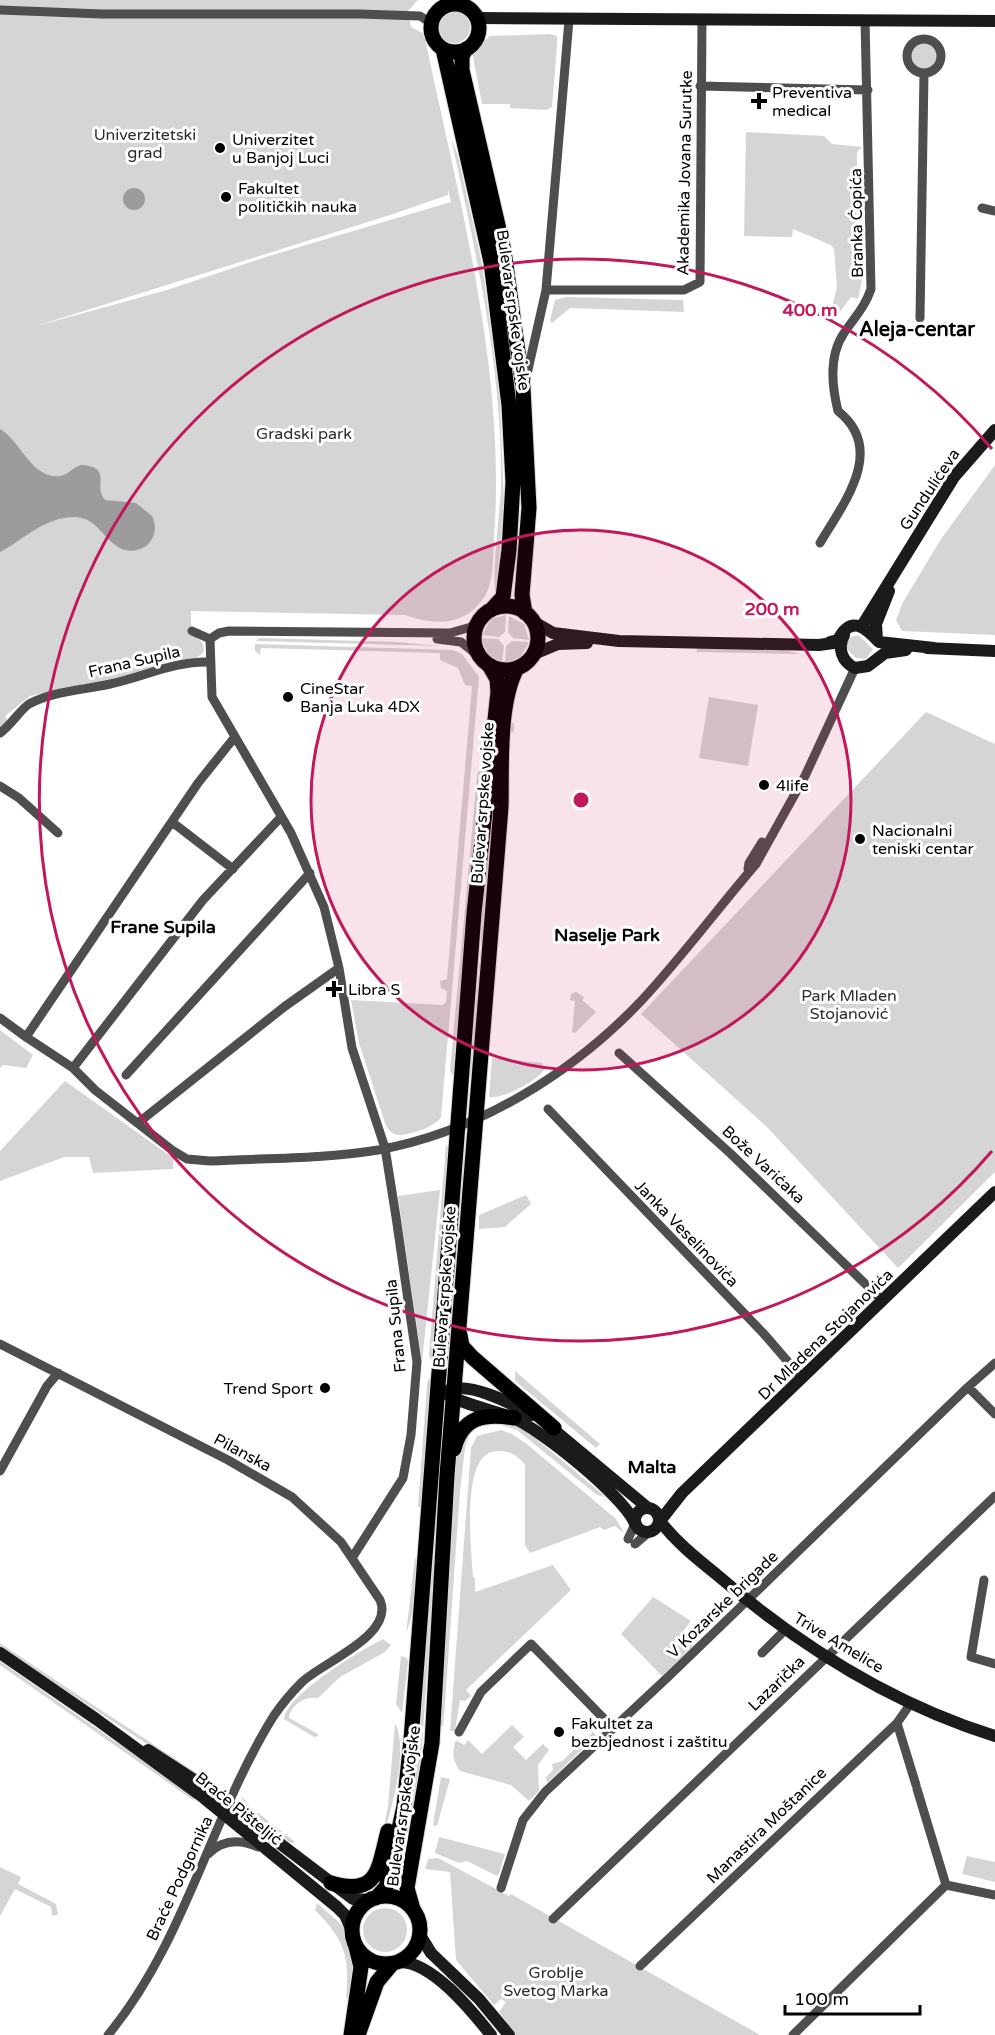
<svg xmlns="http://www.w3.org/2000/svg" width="995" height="2035" viewBox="0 0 995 2035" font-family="'Varela Round',sans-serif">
	<rect width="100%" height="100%" fill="#fff"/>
	<path fill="#d5d5d5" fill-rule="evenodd" d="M0,0H418L408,11L411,27L423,33L427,48C461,209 506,372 494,538C493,554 494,582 485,596C466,626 436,626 405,615L191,611V635C200,639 206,643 203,653L196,658L176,660L129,675L30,696L5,716L9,723L0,730ZM448,189L451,202L269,256L167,290L33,327L390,215L448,195Z
		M438 27a16 16 0 1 1 32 0a16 16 0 1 1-32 0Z
		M550,34L557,36V45L552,107L546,110L510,108V104H482L472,51L490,36Z
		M910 56a14 14 0 1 1 28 0a14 14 0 1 1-28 0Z
		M746,132L824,136L832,144L862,147L857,152L856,274L863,275L858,299L851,297L832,322L830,314L837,287L834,249L831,245L793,229L792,237L744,236Z
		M451,138L458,156L482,264L500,399L504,504L496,593C491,584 500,507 501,489C503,370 476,253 451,138Z
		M566,297L683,300L684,312L570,308L552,323L550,320L555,300Z
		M995,465V635L902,631L896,620L903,602L941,539Z
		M506,615L505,632L499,637L482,635L491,619Z
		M509,616L524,624L529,640L513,638L508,632Z
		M858,635L873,649L866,659L856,658L844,646L847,638Z
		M259,638L396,642L441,646L256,641Z
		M481,638L498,639L504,646L502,662L488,655Z
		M512,641L529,642L520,658L505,663L506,646Z
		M255,644L453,650L462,654L479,677L441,1117C436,1127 409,1135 398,1135C392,1134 390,1131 386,1126L359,1043L351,1000L443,1005L446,1002L447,991L441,988L440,981L447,979L472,686L465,685L458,668L440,660V653L261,648L260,655L255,651Z
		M698,648L784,650L801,654L696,652Z
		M709,697L758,705L748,766L699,758Z
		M926,712L995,744V1172L898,1268L766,1126L641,1014Z
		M482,770L456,1059L453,1076L450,1070L477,777L478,772Z
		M496,780L471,1077H469L481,949V905Z
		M576,992L584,997L582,1000L596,1012L575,1033L572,1032L575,1001L570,1000L571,994Z
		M0,1030L33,1055L26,1068L3,1065L0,1068Z
		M492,1058L542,1063L545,1068C540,1080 501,1100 489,1097Z
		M65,1081L173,1158V1169L93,1173L89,1157H64L0,1181V1151Z
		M446,1144L449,1150L450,1160L432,1365L429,1355Z
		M463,1154L465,1155L449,1367H446Z
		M440,1190L422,1362L398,1196Z
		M526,1195L531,1204L505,1227L479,1229V1215Z
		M515,1371L600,1444L596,1448L515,1381Z
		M431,1374L421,1507H418L427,1384Z
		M443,1408L445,1411L421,1760L403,1858L400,1859H397Z
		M482,1422L514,1424L534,1437L606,1497L597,1495L517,1430L495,1423L479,1427L476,1424Z
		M468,1430L470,1433L465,1448L460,1491L444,1717L443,1726H439L446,1585L456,1449Z
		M501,1430L512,1434L528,1445L616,1519L624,1533L615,1526L604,1530L600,1527L530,1553L525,1545V1465C517,1455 510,1451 497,1451C459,1451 472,1554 473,1577L475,1578V1592L553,1565L571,1590L466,1690L471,1696L465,1701L460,1700L455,1731H450L471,1448L477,1436Z
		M415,1558L418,1561L414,1609L406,1634Z
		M653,1597L691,1621L681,1634L694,1645L662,1676L621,1634Z
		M383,1639L391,1645L385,1652L340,1677L318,1698C305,1696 290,1705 289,1718L318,1734V1736L314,1737L284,1719C286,1695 361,1650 383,1639Z
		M0,1643C67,1689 136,1732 204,1778L206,1783L0,1647Z
		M401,1656L407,1658L408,1662L402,1713L396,1704Z
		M0,1661L195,1797L193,1800L0,1665Z
		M395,1723C410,1753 389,1816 380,1848L388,1806Z
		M512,1725L524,1737L513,1747L526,1760L543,1744L549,1750L538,1765L539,1791L529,1801L511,1785L460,1771C452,1760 452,1752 456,1740L464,1745L468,1740L482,1754Z
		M590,1727L596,1736L547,1783L546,1777L553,1770L552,1764L562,1761L592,1733Z
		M441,1777L450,1779L437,1826L433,1825Z
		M241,1795L248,1805L295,1842L290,1843L245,1807Z
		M439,1837L505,1854L499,1874L497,1876L467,1861L459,1863L435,1853Z
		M967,1856L995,1862V1882L962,1874Z
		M438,1858L509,1896L511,1894L760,2035H516L499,2012L506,2002L501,1999L494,2005L456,1960L450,1872L425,1869L428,1859Z
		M0,1867L21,1877L18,1884L56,1904L58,1915L52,1916L51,1907L15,1889L0,1916Z
		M317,1903L343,1926L355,1966L349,2000L346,1997C350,1954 344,1940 315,1910Z
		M363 1930a22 22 0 1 1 44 0a22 22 0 1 1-44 0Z"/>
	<path fill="#9c9c9c" d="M123 199a11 11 0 1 1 22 0a11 11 0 1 1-22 0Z
		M0,429C20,440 32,480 60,476C68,475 73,467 81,465C114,467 92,486 105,500L136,503L152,516C156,524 156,531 152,539C149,545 144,548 137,550C107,556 103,517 75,517C44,517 25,539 0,552Z"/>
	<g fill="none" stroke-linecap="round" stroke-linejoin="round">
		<path stroke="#d9d9d9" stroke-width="9" stroke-dasharray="9 4.5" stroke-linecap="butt" d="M484,725L514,728"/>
		<g stroke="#dbdbdb" stroke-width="17">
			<path id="primary" d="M431 28a24 24 0 1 1 48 0a24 24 0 1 1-48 0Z
				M443,49L491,262L509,405L513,482L509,550L503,597L491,610
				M466,49L462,56V70L504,251L523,388L529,508L522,595L525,613
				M474 638a32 32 0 1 1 64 0a32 32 0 1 1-64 0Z
				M460,1335L462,1346L472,1357L554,1428
				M454,1449C462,1417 484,1413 514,1418
				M331,1883C379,1897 378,1868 388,1831
				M352 1930a34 34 0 1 1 68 0a34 34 0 1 1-68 0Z
				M376,1898L386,1887L388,1879L404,1806L411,1740L474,913L498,692L497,679L489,665
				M413,1909L407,1888L432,1743L447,1475L501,807C502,766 498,704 517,668
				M351,2035L361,1967L356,1947
				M358,2035L377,1982L392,1964"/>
		</g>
		<path stroke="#4e4e4e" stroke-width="9" d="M0,10L102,14H359L420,16L431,23
			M907 56a17 17 0 1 1 34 0a17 17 0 1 1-34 0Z
			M700,86L868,90
			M982,208L995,211
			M546,290H684L700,282L702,19
			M920,318L924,73
			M525,383L546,290L569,20
			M820,543C843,504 887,450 838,411C832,387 829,355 844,333C854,318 865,307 871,289L865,20
			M192,631L210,639L212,697L291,833L324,907L339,968L352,1048L385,1148L396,1217L417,1362L411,1435L403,1478L352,1558
			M210,639L219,633L229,631L450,633L471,627L484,615
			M437,639L461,642L480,657
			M0,733C11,725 21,709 29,704C53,691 84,690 110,684C144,677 174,661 209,662
			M234,738L198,783L26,1037L73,1068L203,900L281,817
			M0,786L19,798L58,833
			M172,822L233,869
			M748,869L749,863L762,842
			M0,1018L26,1037
			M619,1053L731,1154L883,1301
			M73,1068L95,1090L172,1150L187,1159L210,1161C265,1158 323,1159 378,1150C478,1132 573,1073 642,1000C682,957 718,908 756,864L805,776L855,668
			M126,1075L310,873
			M548,1109L764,1334L802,1378
			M138,1123L284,1007L339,968
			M0,1344L228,1460L292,1497L341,1542L380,1600C395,1635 323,1662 302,1682C291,1693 281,1705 273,1717C210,1819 185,1942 108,2035
			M968,1387L995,1363
			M0,1471L47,1386L58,1373
			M628,1539L635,1524
			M635,1544L648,1533
			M984,1580L971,1657L995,1664
			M762,1653L785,1630
			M897,1723L916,1785
			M459,1732L481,1692L531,1644L613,1728
			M917,1789L946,1885
			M208,1854C223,1839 240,1839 258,1847
			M501,1888L523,1820L545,1792L668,1677L968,1387L995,1414
			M553,1919L995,1496
			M640,1966L897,1723L911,1703
			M793,2035L946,1885L995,1895"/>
		<path stroke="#1b1b1b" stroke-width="12" d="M477,18L995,21
			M534,622L553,633L619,641L819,645L840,642
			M862,626L954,477L995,430
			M844,635C837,648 842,662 855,668L868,666L885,653L906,650
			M877,640L876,624L889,591
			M830,642L838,640C851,614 866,628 879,642L934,648
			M927,648L995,651
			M534,654L558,644L587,643
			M995,1192L682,1493L660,1521C675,1541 696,1558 716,1574C797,1644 892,1704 995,1736
			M447,1391C467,1380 513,1404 532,1415
			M447,1394C458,1403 497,1411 513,1418C539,1428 626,1498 635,1524
			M547,1424L648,1508
			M635 1520a12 12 0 1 1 24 0a12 12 0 1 1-24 0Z
			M0,1653L96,1719L204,1798L337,1907L345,1915L352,1931
			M148,1750L205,1787L353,1899L370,1900
			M420,1935L431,1953L479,1999L509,2035
			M398,1962C431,1960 472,2011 491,2035"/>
		<use href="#primary" stroke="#000" stroke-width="15"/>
	</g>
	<circle cx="581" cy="800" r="270" fill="#c2185b" fill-opacity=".12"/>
	<g fill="none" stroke="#c2185b" stroke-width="3">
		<circle cx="581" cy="800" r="270"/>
		<path d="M992 1151A541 541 0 1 1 992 449"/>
	</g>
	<g fill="#000" stroke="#fff" stroke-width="2">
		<path d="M756 92h6v6h6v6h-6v6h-6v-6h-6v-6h6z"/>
		<circle cx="220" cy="148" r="6"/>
		<circle cx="226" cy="197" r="6"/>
		<circle cx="288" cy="697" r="6"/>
		<circle cx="764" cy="785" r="6"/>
		<circle cx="860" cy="839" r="6"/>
		<path d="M331 980h6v6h6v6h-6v6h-6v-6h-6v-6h6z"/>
		<circle cx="325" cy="1388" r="6"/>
		<circle cx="559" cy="1732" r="6"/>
	</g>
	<g text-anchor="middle" stroke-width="6" stroke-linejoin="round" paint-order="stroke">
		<g font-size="16" fill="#000" stroke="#fff" text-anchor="start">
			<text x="772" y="98">Preventiva<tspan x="772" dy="18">medical</tspan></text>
			<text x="232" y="145">Univerzitet<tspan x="232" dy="18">u Banjoj Luci</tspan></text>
			<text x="238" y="194">Fakultet<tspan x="238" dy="18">političkih nauka</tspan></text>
			<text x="300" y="694">CineStar<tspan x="300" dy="18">Banja Luka 4DX</tspan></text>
			<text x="776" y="791">4life</text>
			<text x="872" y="836">Nacionalni<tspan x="872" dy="18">teniski centar</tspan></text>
			<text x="348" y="995">Libra S</text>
			<text x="313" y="1394" text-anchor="end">Trend Sport</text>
			<text x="571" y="1729">Fakultet za<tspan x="571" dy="18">bezbjednost i zaštitu</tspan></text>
		</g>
		<g font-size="16" fill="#2c2c2c" stroke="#fff">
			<text x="145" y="140">Univerzitetski<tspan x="145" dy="18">grad</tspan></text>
			<text x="304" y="439">Gradski park</text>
			<text x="849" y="1001">Park Mladen<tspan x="849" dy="18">Stojanović</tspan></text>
			<text x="556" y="1978">Groblje<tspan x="556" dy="18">Svetog Marka</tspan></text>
		</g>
		<g font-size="16" fill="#000" stroke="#fff">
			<text transform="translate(684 173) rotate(-89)" y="6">Akademika Jovana Surutke</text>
			<text transform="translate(856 223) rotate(-91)" y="6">Branka Ćopića</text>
			<text transform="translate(514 310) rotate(82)" y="6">Bulevar srpske vojske</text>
			<text transform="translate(929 489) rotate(-56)" y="6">Gundulićeva</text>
			<text transform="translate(134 661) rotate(-13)" y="6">Frana Supila</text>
			<text transform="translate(482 803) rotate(-86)" y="6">Bulevar srpske vojske</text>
			<text transform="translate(764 1164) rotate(43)" y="6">Bože Varićaka</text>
			<text transform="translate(687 1233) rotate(46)" y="6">Janka Veselinovića</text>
			<text transform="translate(444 1287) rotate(-86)" y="6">Bulevar srpske vojske</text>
			<text transform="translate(395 1326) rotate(-96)" y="6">Frana Supila</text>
			<text transform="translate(825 1334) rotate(-44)" y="6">Dr Mladena Stojanovića</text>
			<text transform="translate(243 1452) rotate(28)" y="6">Pilanska</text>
			<text transform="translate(722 1604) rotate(-44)" y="6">V Kozarske brigade</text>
			<text transform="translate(839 1642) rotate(31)" y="6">Trive Amelice</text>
			<text transform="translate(776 1683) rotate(-44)" y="6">Lazarička</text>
			<text transform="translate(403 1806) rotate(-82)" y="6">Bulevar srpske vojske</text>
			<text transform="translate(239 1808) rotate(39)" y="6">Braće Pišteljić</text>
			<text transform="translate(766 1825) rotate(-44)" y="6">Manastira Moštanice</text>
			<text transform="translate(179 1878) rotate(-65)" y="6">Braće Podgornika</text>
		</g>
		<g font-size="18" font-weight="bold" fill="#000" stroke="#fff">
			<text x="163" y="933">Frane Supila</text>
			<text x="607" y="941">Naselje Park</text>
			<text x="652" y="1473">Malta</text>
		</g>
		<g font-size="20" font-weight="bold" fill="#000" stroke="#fff">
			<text x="917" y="336">Aleja-centar</text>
		</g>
	</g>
	<circle cx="581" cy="800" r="9" fill="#c2185b" stroke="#fff" stroke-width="3"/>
	<g font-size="18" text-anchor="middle" font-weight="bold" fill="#c2185b" stroke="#fff" stroke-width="6" stroke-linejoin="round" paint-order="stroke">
		<text x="810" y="316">400 m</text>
		<text x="772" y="615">200 m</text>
	</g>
	<path d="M785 2005v9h135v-9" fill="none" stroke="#000000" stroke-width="3"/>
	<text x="794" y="2005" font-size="18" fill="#000000" stroke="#ffffff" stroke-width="4.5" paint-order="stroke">100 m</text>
</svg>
